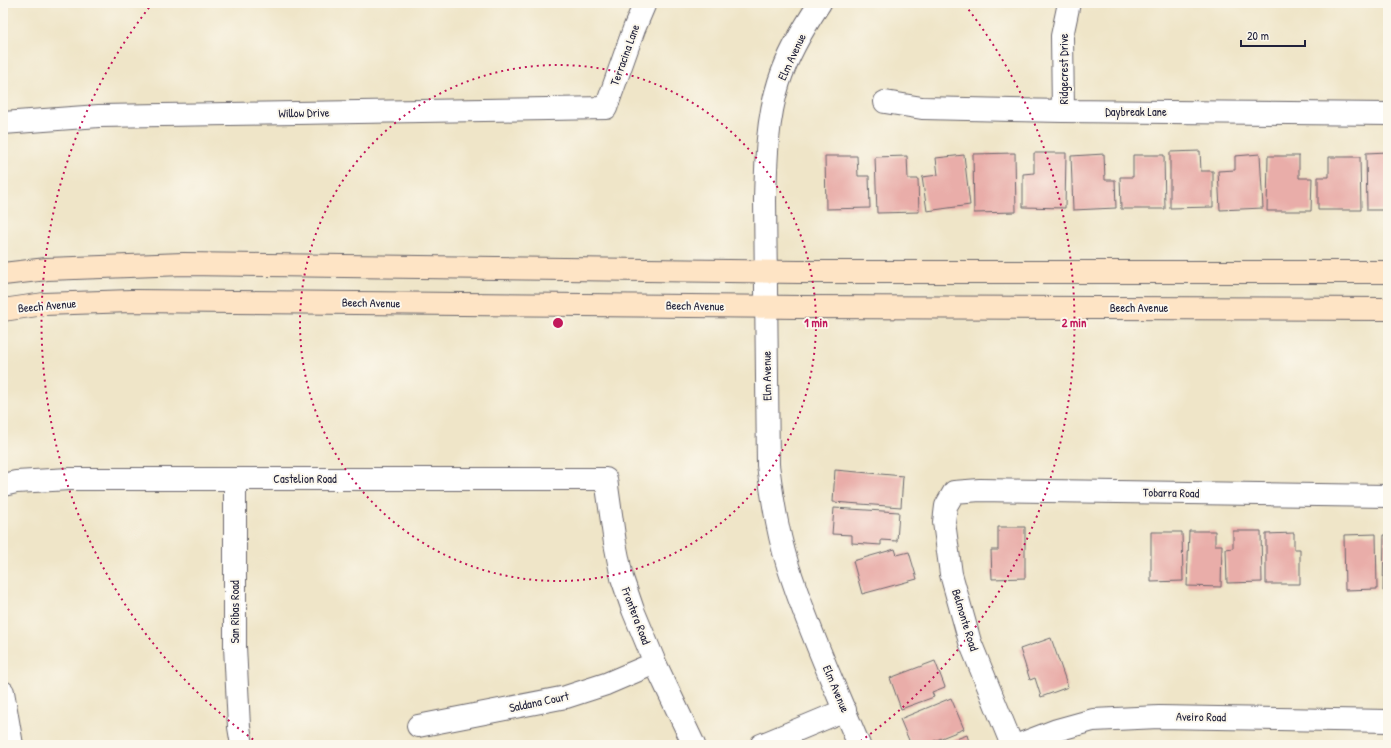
<svg xmlns="http://www.w3.org/2000/svg" width="1391" height="748" viewBox="0 0 1391 748" font-family="'Patrick Hand',sans-serif">
	<rect width="100%" height="100%" fill="#fbf7ec"/>
	<filter id="ink" filterUnits="userSpaceOnUse"><feTurbulence type="fractalNoise" baseFrequency=".025" numOctaves="2"/><feDisplacementMap in="SourceGraphic" scale="8" xChannelSelector="R" yChannelSelector="G"/><feConvolveMatrix kernelMatrix="1 2 1 2 8 2 1 2 1" color-interpolation-filters="sRGB"/></filter>
	<filter id="wash" filterUnits="userSpaceOnUse"><feTurbulence type="fractalNoise" baseFrequency=".012" numOctaves="4" result="noise"/><feDisplacementMap in="SourceGraphic" scale="16" xChannelSelector="R" yChannelSelector="G"/><feGaussianBlur stdDeviation="0.9" result="paint"/><feColorMatrix in="noise" values="0 0 0 0 0 0 0 0 0 0 0 0 0 0 0 0 0 1.4 0 .05"/><feComposite in="paint" operator="in"/></filter>
	<g filter="url(#wash)">
		<rect width="100%" height="100%" fill="#efe5c8"/>
		<g id="blocks">
			<path fill="#e9ada9" d="M1200,151L1201,171H1213V207L1170,208V152Z
				M1388,152V210H1367L1366,153Z
				M1015,153L1016,212L974,213L973,154Z
				M1034,153H1066L1065,208L1023,207V174L1034,173Z
				M1104,154L1105,180H1115L1116,208L1073,210L1071,156Z
				M1260,154L1263,208L1220,210L1218,171L1235,170V156Z
				M964,155L970,205L927,211L922,177L938,175L936,158Z
				M1133,155H1164L1165,209H1121L1120,177H1133Z
				M825,156H857L858,176H869L870,208L826,209Z
				M907,156L908,179H918L919,212L877,213L875,157Z
				M1268,156H1299V178H1312L1311,211H1267Z
				M1329,157H1360L1361,210H1318V177H1329Z
				M835,470L903,476L901,507L833,502Z
				M834,508L899,512L897,541L881,540V545L852,543V535L832,534Z
				M998,527H1025V578L992,579L991,550H998Z
				M1189,531H1215V545H1222L1221,587L1187,586Z
				M1233,531H1261L1262,582L1227,583L1226,549L1233,548Z
				M1151,532H1182L1183,581L1151,582Z
				M1294,533V549H1300V584H1266V534Z
				M1376,534L1377,589L1345,590L1344,535Z
				M1384,535H1388V591H1383Z
				M895,549L897,555L909,552L917,579L862,594L853,561Z
				M1051,638L1068,687L1041,697L1035,678L1030,680L1020,649Z
				M935,661L945,687L932,692L934,697L901,709L890,678Z
				M951,698L964,729L924,745H911L900,719Z
				M967,735L970,745H940Z"/>
		</g>
	</g>
	<g filter="url(#ink)">
		<use href="#blocks" fill-opacity="0" stroke="#6a666c" stroke-width="1"/>
		<g fill="none" stroke-linecap="round" stroke-linejoin="round">
			<g stroke="#6a666c" stroke-width="24">
				<path id="street" d="M820,3C804,27 788,54 779,82C767,119 766,161 765,200L768,465C773,503 779,542 792,578C811,635 836,690 859,745
					M885,102L922,108L1063,111L1388,114
					M1063,111L1062,36L1069,3
					M3,123L99,116L163,115L606,108L634,29L645,3
					M235,479V646L239,727L242,745
					M3,485L16,482L70,479H606L615,543L622,578L633,610L655,663L694,745
					M3,692L12,745
					M418,726L566,697L606,684L655,663
					M761,745L845,710
					M1012,745L970,642L951,574L944,522L946,506L954,492L980,490L1388,496
					M1018,745L1057,730L1093,720L1159,717L1388,721"/>
			</g>
			<g stroke="#6a666c" stroke-width="24">
				<path id="secondary" d="M3,274L47,269L184,264L799,272H1388
					M3,310L44,304L131,301L800,307L1388,309"/>
			</g>
			<use href="#street" stroke="#fff" stroke-width="22"/>
			<use href="#secondary" stroke="#fee4c5" stroke-width="22"/>
		</g>
	</g>
	<g fill="none" stroke="#c2185b" stroke-width="2" stroke-dasharray="2 4">
		<circle cx="558" cy="323" r="258"/>
		<path d="M258 743A516 516 0 0 1 151 5M965 5A516 516 0 0 1 858 743"/>
	</g>
	<g text-anchor="middle" stroke-width="4" stroke-linejoin="round" paint-order="stroke">
		<g font-size="12" fill="#22223b" stroke="#fbf7ec">
			<text transform="translate(625 55) rotate(-70)" y="4">Terracina Lane</text>
			<text transform="translate(792 57) rotate(-65)" y="4">Elm Avenue</text>
			<text transform="translate(1064 69) rotate(-90)" y="4">Ridgecrest Drive</text>
			<text x="1136" y="116">Daybreak Lane</text>
			<text transform="translate(304 113) rotate(-1)" y="4">Willow Drive</text>
			<text transform="translate(371 303) rotate(1)" y="4">Beech Avenue</text>
			<text transform="translate(47 306) rotate(-5)" y="4">Beech Avenue</text>
			<text transform="translate(695 306) rotate(1)" y="4">Beech Avenue</text>
			<text x="1139" y="312">Beech Avenue</text>
			<text transform="translate(767 376) rotate(-91)" y="4">Elm Avenue</text>
			<text x="305" y="483">Castelion Road</text>
			<text transform="translate(1171 493) rotate(1)" y="4">Tobarra Road</text>
			<text transform="translate(235 612) rotate(-90)" y="4">San Ribas Road</text>
			<text transform="translate(636 616) rotate(69)" y="4">Frontera Road</text>
			<text transform="translate(965 620) rotate(73)" y="4">Belmonte Road</text>
			<text transform="translate(836 689) rotate(67)" y="4">Elm Avenue</text>
			<text transform="translate(539 702) rotate(-12)" y="4">Saldana Court</text>
			<text transform="translate(1201 717) rotate(1)" y="4">Aveiro Road</text>
		</g>
	</g>
	<circle cx="558" cy="323" r="6" fill="#c2185b" stroke="#fbf7ec" stroke-width="2"/>
	<g font-size="12" text-anchor="middle" font-weight="bold" fill="#c2185b" stroke="#fbf7ec" stroke-width="4" stroke-linejoin="round" paint-order="stroke">
		<text x="816" y="327">1 min</text>
		<text x="1074" y="327">2 min</text>
	</g>
	<rect width="1391" height="748" fill="none" stroke="#fbf7ec" stroke-width="16"/>
	<path d="M1241 40v6h64v-6" fill="none" stroke="#22223b" stroke-width="2"/>
	<text x="1247" y="40" font-size="12" fill="#22223b" stroke="#fbf7ec" stroke-width="3" paint-order="stroke">20 m</text>
</svg>
